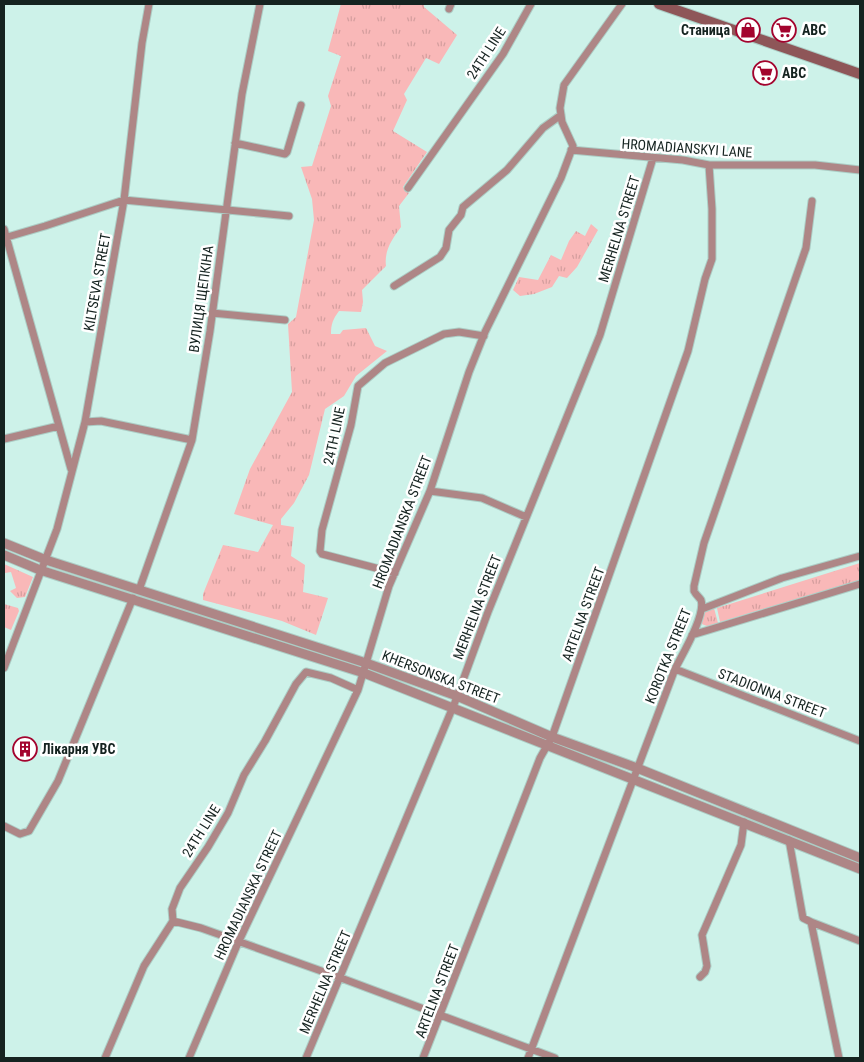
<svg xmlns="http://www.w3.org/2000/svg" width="864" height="1062" viewBox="0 0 864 1062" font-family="'Roboto Condensed',sans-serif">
	<defs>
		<pattern id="grass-tufts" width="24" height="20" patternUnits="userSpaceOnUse" patternTransform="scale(1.25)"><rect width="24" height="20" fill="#f9b8b8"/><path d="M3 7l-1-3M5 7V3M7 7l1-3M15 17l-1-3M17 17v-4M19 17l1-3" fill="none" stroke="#d59e9e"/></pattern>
	</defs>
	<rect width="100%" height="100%" fill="#cdf2e9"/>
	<path fill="url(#grass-tufts)" d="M341,4H424V7L457,35L439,64L426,58L404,94L407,100L393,131L427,152L403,187L409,193L399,206L401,227C392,239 384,251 386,266L362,290L363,302L361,312L339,311C333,319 331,324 331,334H340L343,330L366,328L375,346L387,351L356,376L344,396L325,409L309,475L294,503L281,519V525L294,527L291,556L305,565L303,592L328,598L316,635L282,621L203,600V594L223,545L258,552L273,525L234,514L250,469L292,392L288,324L296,317L314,220L312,199L301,167L312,166L331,106L328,96L341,56L328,51Z
		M591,224L598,230L577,267L567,278L559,276L552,287L534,294L520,296L513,290L519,277L538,280L551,255L561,260L569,241L576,231L585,236Z
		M860,563V580L720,622L717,608Z
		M4,564L33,577L25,597L17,598L10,591L16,588L11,572L5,573Z
		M4,604L18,608L19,611L11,630L4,627Z
		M714,608L718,623L707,626L699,623V618L704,612Z"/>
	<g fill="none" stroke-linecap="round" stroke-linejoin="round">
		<g stroke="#accdc5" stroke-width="9">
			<path id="minor" d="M449,9L451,4
				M235,143L285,154L287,152L301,105
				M571,150L683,160L709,165H815L860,170
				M408,188L503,54L531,4
				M4,229L71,469
				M4,238L45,226L124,200L289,216
				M394,286L440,257L446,248L449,230L461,215L463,207L507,170L543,128L561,115
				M212,313L285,320
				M85,422L101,421L192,440
				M4,439L59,426
				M430,491L482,498L526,517
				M395,573L322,554L320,551L322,530L351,425L358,386L385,363L444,334L459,332L484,336
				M139,590L192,440L210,331L242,94L260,4
				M702,609L782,578L860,556
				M692,635L860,584
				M4,668L57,529L85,422L124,200L142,43L149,4
				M675,669L860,741
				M4,826L20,834L29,831L58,781L133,598
				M789,840L803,918L811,922L839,1058
				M173,921L201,928L341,978L555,1058
				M811,922L860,941
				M700,977L705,972L707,966L702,935L741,845L744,822
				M105,1058L144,966L173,921L172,909L180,888L208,847L228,813L244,775L265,741L296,684L306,672L331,678L358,690
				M189,1058L238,943L358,690L389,586L430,491L469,372L485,332L561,178L573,146L562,122L560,108L564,85L622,4
				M306,1058L455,702L488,612L600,335L653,158
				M423,1058L540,758L552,737L688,351L705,279L712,259V209L709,165
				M528,1058L675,669C682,655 706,615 701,600C699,597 696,595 694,591V586L704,543L806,248L812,201"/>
		</g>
		<g stroke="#accdc5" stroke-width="11">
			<path id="tertiary" d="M4,543L46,560L366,663L457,696L552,737L637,768L860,858
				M4,555L40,570L364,673L860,869"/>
		</g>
		<g stroke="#accdc5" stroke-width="12">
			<path id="secondary" d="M659,4L860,74"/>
		</g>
		<use href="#minor" stroke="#ae8686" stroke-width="7"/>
		<use href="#tertiary" stroke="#ae8686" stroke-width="9"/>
		<use href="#secondary" stroke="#8e5658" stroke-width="10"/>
	</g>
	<defs>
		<g id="shop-ring" transform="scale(1.25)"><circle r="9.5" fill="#fff" stroke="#a3042e" stroke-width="1.5"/><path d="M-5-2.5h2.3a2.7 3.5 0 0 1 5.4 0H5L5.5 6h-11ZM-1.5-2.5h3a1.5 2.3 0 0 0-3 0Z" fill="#a3042e"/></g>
		<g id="supermarket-ring" transform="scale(1.25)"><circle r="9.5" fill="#fff" stroke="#a3042e" stroke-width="1.5"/><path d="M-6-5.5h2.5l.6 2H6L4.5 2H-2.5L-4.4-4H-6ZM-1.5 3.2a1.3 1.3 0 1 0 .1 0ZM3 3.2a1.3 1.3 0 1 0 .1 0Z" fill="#a3042e"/></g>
		<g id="building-ring" transform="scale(1.25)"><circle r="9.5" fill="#fff" stroke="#a3042e" stroke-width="1.5"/><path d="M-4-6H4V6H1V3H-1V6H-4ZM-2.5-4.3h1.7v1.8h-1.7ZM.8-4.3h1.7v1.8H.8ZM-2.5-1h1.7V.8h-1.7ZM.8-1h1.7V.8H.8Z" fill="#a3042e"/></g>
	</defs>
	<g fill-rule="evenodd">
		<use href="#shop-ring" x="748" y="30"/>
		<use href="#supermarket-ring" x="784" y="30"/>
		<use href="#supermarket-ring" x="765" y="73"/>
		<use href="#building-ring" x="25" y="749"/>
	</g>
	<g text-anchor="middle" stroke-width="5" stroke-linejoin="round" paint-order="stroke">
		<g font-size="14" font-weight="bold" fill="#152320" stroke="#fff" text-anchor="start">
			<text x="730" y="35" text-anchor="end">Станица</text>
			<text x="802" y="35">АВС</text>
			<text x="782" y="78">ABC</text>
			<text x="42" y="754">Лікарня УВС</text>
		</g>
		<g font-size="14" fill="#152320" stroke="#fff">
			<text transform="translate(486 53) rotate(-57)" y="5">24TH LINE</text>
			<text transform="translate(687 148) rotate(4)" y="5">HROMADIANSKYI LANE</text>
			<text transform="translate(619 229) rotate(-73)" y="5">MERHELNA STREET</text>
			<text transform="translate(97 282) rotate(-80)" y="5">KILTSEVA STREET</text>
			<text transform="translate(201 299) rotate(-82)" y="5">ВУЛИЦЯ ЩЕПКІНА</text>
			<text transform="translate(334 436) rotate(-78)" y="5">24TH LINE</text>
			<text transform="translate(402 522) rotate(-69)" y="5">HROMADIANSKA STREET</text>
			<text transform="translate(477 607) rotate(-69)" y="5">MERHELNA STREET</text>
			<text transform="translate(583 614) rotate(-70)" y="5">ARTELNA STREET</text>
			<text transform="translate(668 656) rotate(-68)" y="5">KOROTKA STREET</text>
			<text transform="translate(441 677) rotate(21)" y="5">KHERSONSKA STREET</text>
			<text transform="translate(772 693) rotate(21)" y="5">STADIONNA STREET</text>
			<text transform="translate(201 831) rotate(-58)" y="5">24TH LINE</text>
			<text transform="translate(248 895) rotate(-65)" y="5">HROMADIANSKA STREET</text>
			<text transform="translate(325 982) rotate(-67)" y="5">MERHELNA STREET</text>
			<text transform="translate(437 991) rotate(-69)" y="5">ARTELNA STREET</text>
		</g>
	</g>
	<rect width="864" height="1062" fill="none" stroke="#152320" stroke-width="10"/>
</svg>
